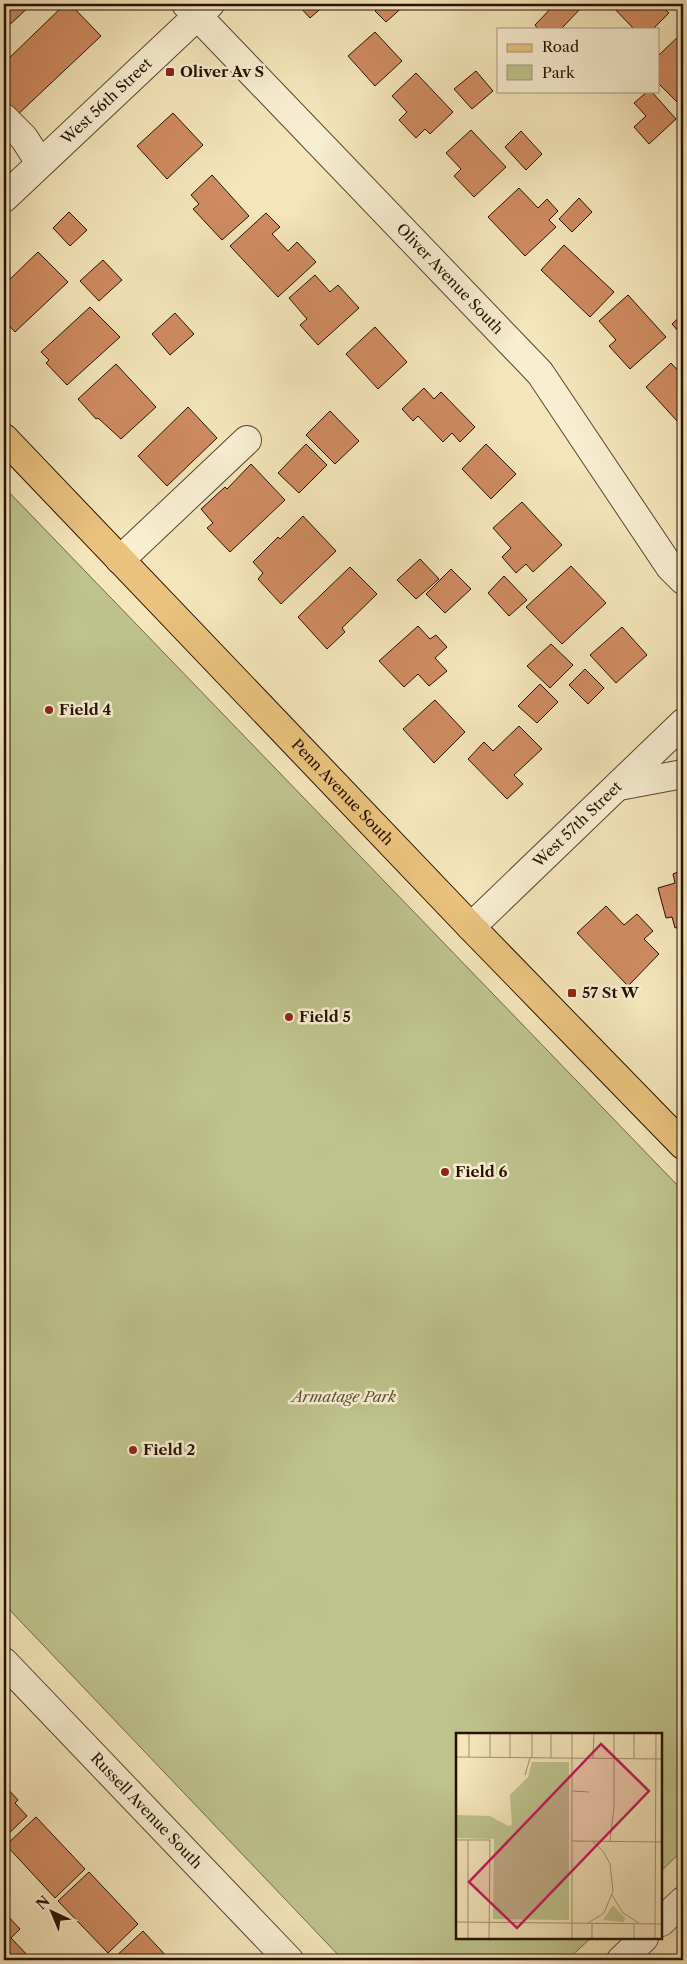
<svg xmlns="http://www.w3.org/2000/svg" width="687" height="1964" viewBox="0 0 687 1964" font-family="'Libre Caslon Text',serif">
	<rect width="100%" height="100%" fill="#f4e5ba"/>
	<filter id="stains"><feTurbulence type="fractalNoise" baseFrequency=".004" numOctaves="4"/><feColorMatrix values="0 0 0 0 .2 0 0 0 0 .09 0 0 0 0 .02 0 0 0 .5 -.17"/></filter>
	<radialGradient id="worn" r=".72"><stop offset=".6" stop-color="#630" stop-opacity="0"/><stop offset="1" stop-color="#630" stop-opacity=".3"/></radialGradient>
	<path fill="#bec38d" stroke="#726a48" d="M4,487L683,1191V1850L661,1871V1734H457V1938H591L567,1960H343L4,1604Z"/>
	<path fill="#cf8b61" stroke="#251102" d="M4,4H32L4,30Z
		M65,4H70L101,36L14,118L4,107V63Z
		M297,4H326L310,18Z
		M383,4H406L386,22L375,11Z
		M555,4H578L582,7L561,29H538L535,25Z
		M610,4H659L669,13L653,29H634Z
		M375,32L402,61L375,86L348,56Z
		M683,32V98L678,103L658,83V56Z
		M476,71L493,91L472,109L454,89Z
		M416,73L453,112L430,134L425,129L416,138L399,120L407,112L392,96Z
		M648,91H651L676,119L649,144L634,127L646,116L634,103Z
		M173,113L203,145L167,179L137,146Z
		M471,130L506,167L474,197L454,176L461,169L446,153Z
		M521,131L542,154L526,170L505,147Z
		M212,175L249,216L222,240L193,209L199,204L191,195Z
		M519,188L538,208L547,199L558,211L549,220L556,227L525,256L488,217Z
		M579,198L592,212L572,232L559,219Z
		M69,212L87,230L70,246L53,228Z
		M266,213L280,227L272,234L288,251L297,242L316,262L278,297L230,246Z
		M564,245L614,292L590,317L541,270Z
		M38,252L68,282L15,332L4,320V285Z
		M103,260L122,280L99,301L80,281Z
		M315,275L330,292L338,285L359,308L318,345L300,325L307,319L289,298Z
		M628,295L666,337L630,369L609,346L616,340L599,321Z
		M90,307L120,337L67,385L46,363L49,360L41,352Z
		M175,313L194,334L170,355L152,334Z
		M683,314V337L672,324Z
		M375,327L407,362L378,389L346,354Z
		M671,363L683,376V417L678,422L646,387Z
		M116,364L156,407L121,439L98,418L96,419L78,399Z
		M424,388L434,399L441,392L475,427L460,442L452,433L443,442L418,416L413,421L402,409Z
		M188,407L217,438L167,486L138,456Z
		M330,411L359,441L335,464L306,435Z
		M306,444L327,465L299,493L278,473Z
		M486,444L516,474L491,499L462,469Z
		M251,464L285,500L230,552L207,528L213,523L201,509L225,487L227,489Z
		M522,502L562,545L533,572L526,564L516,573L502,557L511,548L493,528Z
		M303,516L336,551L281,604L258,579L263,573L253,562L278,537L280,539Z
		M420,559L439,579L416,599L397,580Z
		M571,566L606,603L562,644L526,607Z
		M350,567L377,594L342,628L345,632L327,649L298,617Z
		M451,569L471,589L445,613L426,594Z
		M504,576L527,600L509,616L488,593Z
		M418,626L430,639L436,635L447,647L435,658L447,671L429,686L418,674L404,687L379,661Z
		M622,627L647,655L616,683L590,655Z
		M551,644L573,665L550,688L527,666Z
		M585,669L604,688L588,704L569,685Z
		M540,684L558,702L537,723L518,706Z
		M435,700L465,732L434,763L403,729Z
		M519,726L542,749L514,775L523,784L507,799L468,759L484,742L493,751Z
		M683,870V926L675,928L672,917L666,918L658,888L675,883L673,874Z
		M606,906L624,925L637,914L653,931L644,939L659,954L628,986L577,933Z
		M4,1785L18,1800L15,1803L27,1816L4,1838Z
		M36,1817L85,1869L55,1898L6,1845Z
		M89,1872L138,1924L108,1953L58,1901Z
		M4,1912L20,1929L11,1938L32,1960H4Z
		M143,1931L170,1960H112Z"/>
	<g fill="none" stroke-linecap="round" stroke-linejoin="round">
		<g stroke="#594630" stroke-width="30">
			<g id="minor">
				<path id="s1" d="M186,4L540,373L670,567L683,580"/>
				<path d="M4,118L24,138L40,163"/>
				<path id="s2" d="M4,198L210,4"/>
				<path d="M120,560L247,440"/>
				<path d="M619,786L683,774"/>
				<path id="s3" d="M471,927L683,723"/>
				<path id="s4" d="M4,1662L289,1960"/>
				<path d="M661,1922L683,1901"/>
				<path d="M621,1960L644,1938"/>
			</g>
		</g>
		<g stroke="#251102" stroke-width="30">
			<g id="major">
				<path id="s5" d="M4,438L471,927L683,1145"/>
			</g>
		</g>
		<use href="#minor" stroke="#f8eed2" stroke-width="28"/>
		<use href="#major" stroke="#eac27d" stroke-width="28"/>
	</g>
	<g fill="#8f2418" stroke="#f8eed2" stroke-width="2">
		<rect x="165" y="67" width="10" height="10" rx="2.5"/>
		<circle cx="49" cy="710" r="5"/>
		<rect x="567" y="988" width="10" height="10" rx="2.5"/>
		<circle cx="289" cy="1017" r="5"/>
		<circle cx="445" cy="1172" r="5"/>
		<circle cx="133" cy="1450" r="5"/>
	</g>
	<g text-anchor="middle" stroke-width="5" stroke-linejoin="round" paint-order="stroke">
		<g font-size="15" font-weight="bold" fill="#251102" stroke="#f8eed2" text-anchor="start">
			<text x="180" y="77">Oliver Av S</text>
			<text x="59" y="715">Field 4</text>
			<text x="582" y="998">57 St W</text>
			<text x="299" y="1022">Field 5</text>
			<text x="455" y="1177">Field 6</text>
			<text x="143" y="1455">Field 2</text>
		</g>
		<g font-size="15" fill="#251102" stroke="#f8eed2">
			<text dy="5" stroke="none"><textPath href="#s2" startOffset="141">West 56th Street</textPath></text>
			<text dy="5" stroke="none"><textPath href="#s1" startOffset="381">Oliver Avenue South</textPath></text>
			<text dy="5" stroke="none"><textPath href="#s5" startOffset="490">Penn Avenue South</textPath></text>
			<text dy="5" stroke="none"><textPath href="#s3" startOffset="148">West 57th Street</textPath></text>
			<text dy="5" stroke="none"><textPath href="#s4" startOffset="206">Russell Avenue South</textPath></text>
		</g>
		<g font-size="15" font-style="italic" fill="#5b4f33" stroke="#f8eed2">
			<text x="344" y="1402">Armatage Park</text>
		</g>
	</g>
	<g transform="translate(456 1733)">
		<rect width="206" height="206" fill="#f4e5ba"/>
		<path d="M76,29H113V187L37,186L38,106L0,105V82L34,83L52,93L56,92L54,62L72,44ZM157,172L169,185L168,189L147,187Z" fill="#bec38d"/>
		<path fill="none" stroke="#a19070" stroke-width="1" d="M54,0V25M76,0V25M0,24L207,26M13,24V0M34,24V0M95,25V0M137,25L138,0M178,26V0M69,42L74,25M116,58L133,59M0,107H34L33,206M116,108L207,109M154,108L158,74V0M156,162L167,180L183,190M0,189L207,191M132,190L148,180L157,158L154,131L147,118L136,108M136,190V206M12,206V107M116,206V0M178,206V190M199,206L200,0"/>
		<path fill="#c2185b" fill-opacity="0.15" stroke="#c2185b" stroke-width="2.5" d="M145,11L193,58L61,195L13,149Z"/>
		<rect width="206" height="206" fill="none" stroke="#251102" stroke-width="2.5"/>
	</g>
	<rect width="687" height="1964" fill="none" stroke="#f4e5ba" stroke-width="20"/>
	<rect x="5" y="5" width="677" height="1954" fill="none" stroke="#251102" stroke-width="2.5"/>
	<rect x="10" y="10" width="667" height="1944" fill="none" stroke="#251102"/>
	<rect x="497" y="28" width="162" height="65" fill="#f8eed2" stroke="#a4967f"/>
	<rect x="507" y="44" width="25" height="8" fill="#eac27d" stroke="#a4967f"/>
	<text x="542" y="52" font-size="15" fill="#251102">Road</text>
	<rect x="507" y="65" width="25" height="15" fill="#bec38d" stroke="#a4967f"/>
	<text x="542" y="78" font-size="15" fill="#251102">Park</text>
	<g transform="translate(52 1912) rotate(316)" stroke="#f8eed2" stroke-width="4" paint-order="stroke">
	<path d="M0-4L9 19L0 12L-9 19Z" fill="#251102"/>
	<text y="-8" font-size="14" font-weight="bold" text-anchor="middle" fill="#251102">N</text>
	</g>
	<rect width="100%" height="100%" filter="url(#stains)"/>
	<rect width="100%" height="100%" fill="url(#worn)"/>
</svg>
